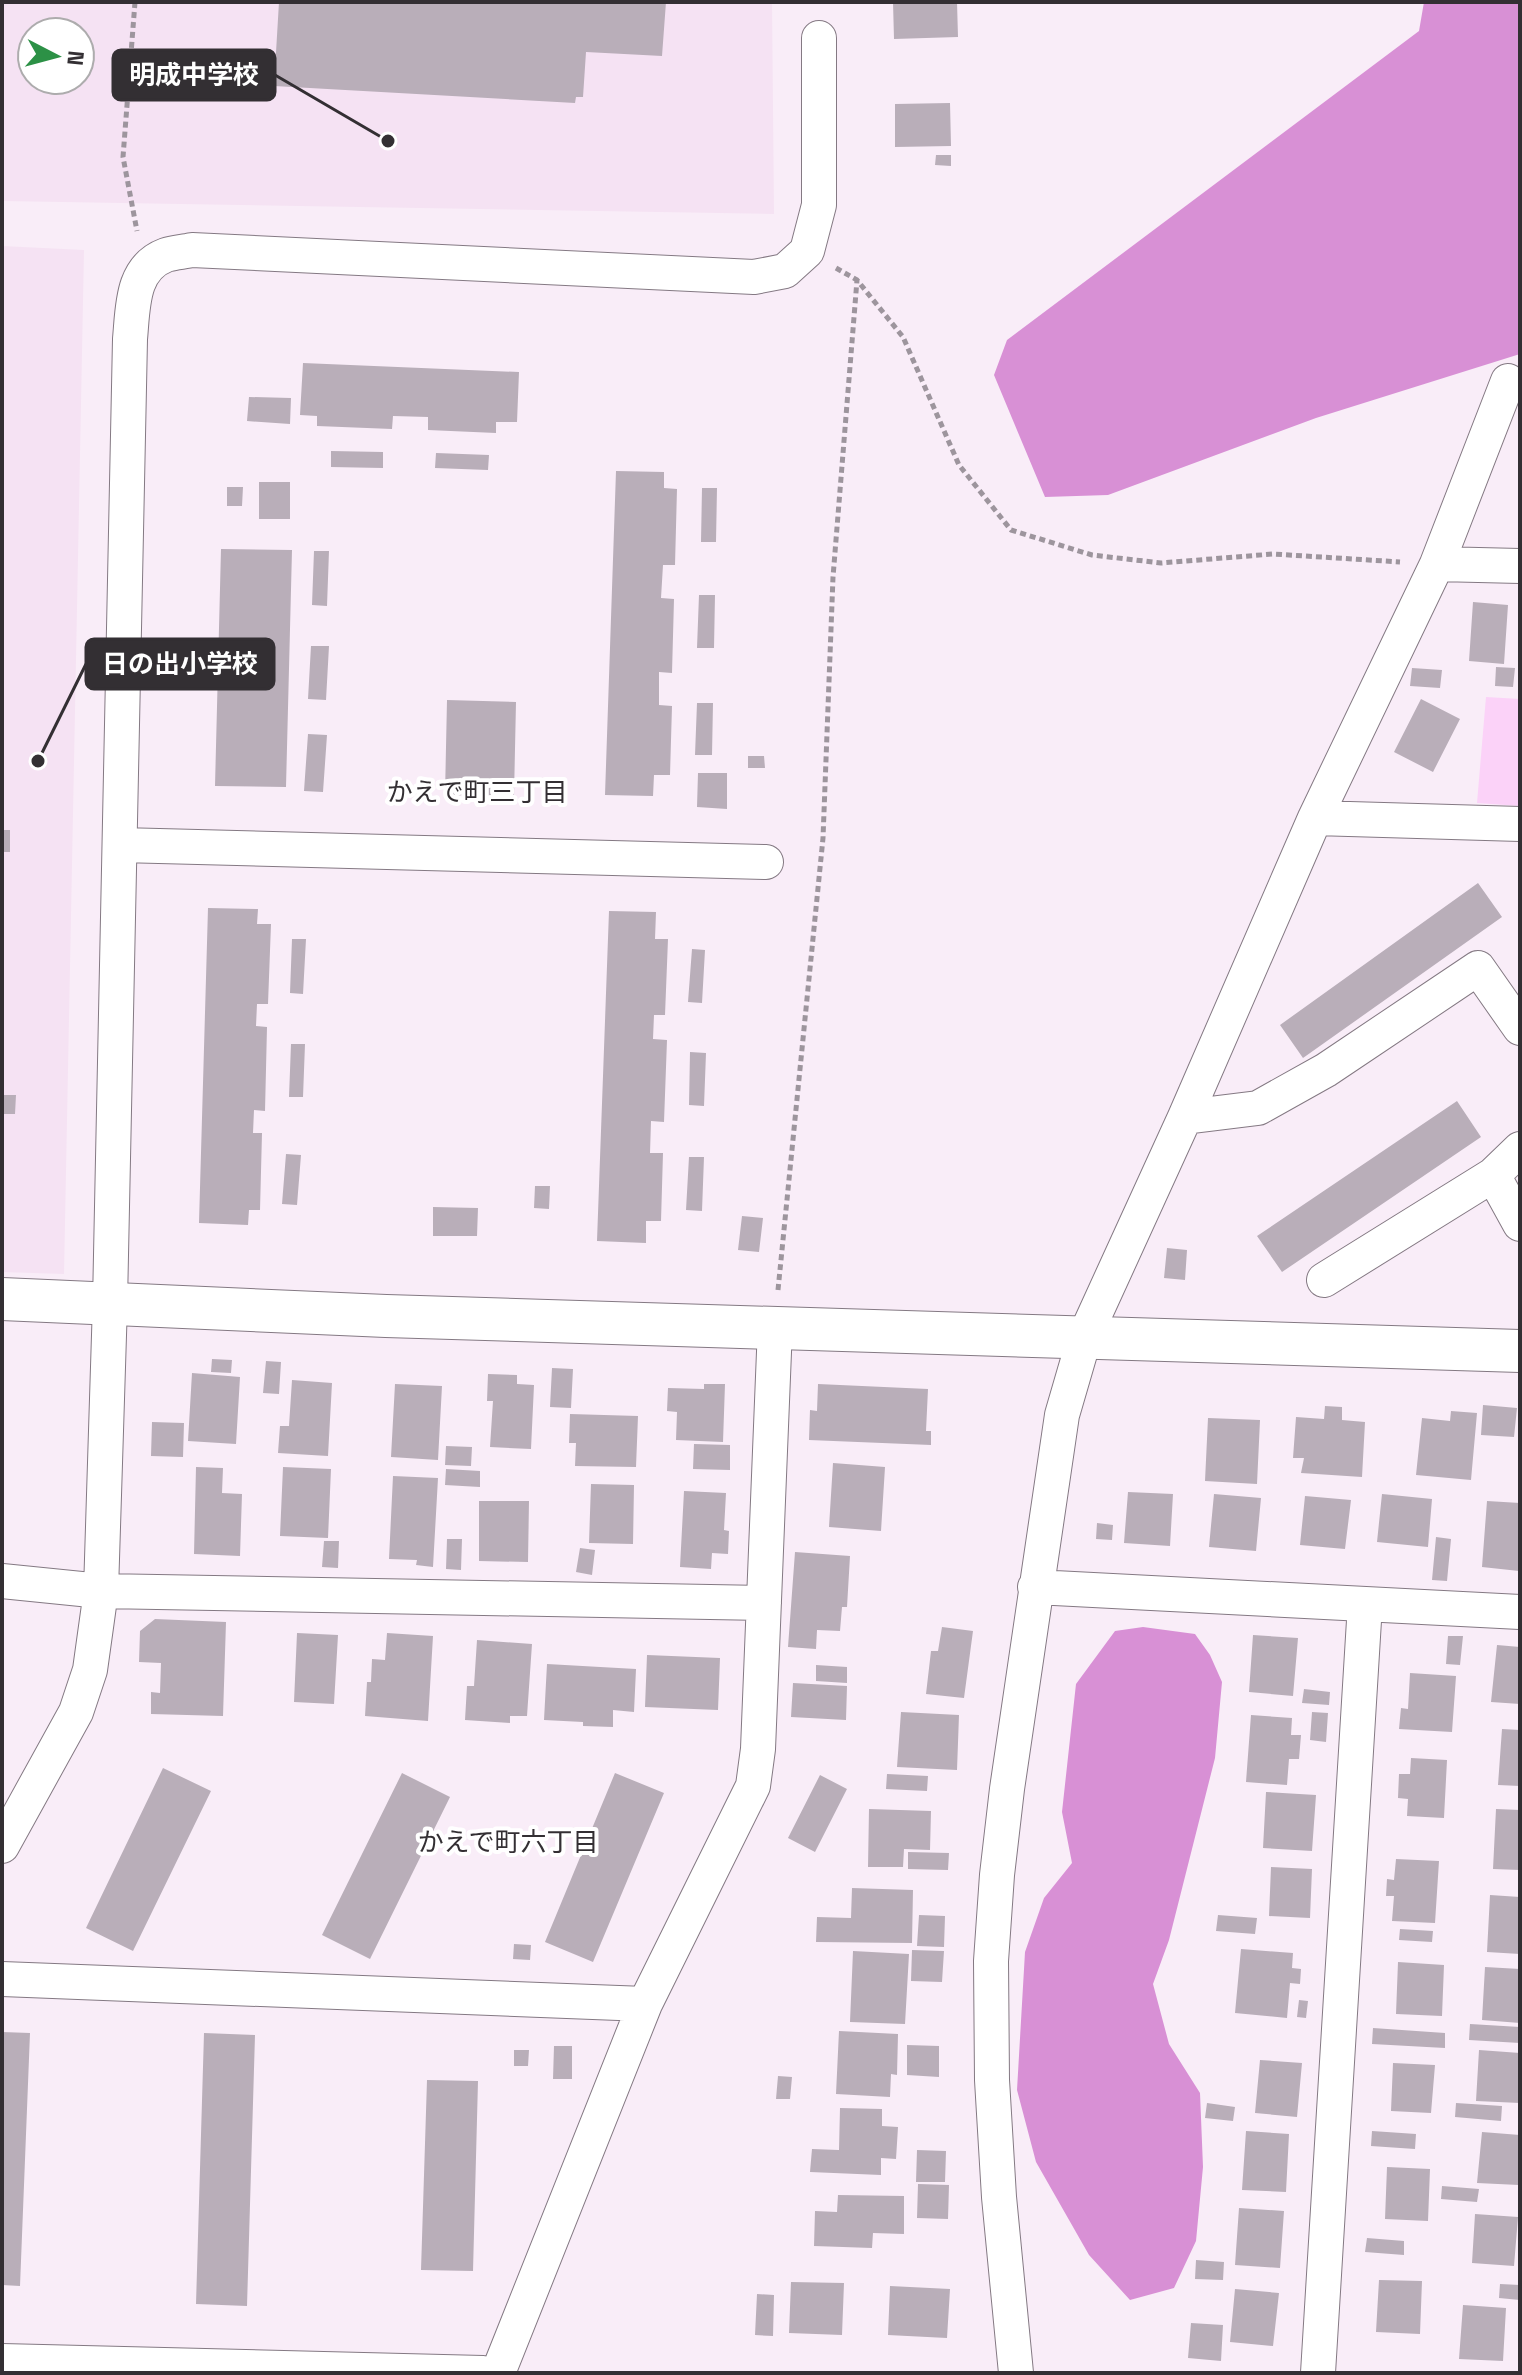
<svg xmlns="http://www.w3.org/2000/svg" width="1522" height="2375" viewBox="0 0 1522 2375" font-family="'Space Grotesk','Noto Sans JP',sans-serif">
	<rect width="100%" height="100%" fill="#f9edf8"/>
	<path fill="#f5e2f3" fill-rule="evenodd" d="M2,2H772L774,214L2,201ZM32,32H80V80H32Z
		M2,246L84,250L64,1274L2,1272Z"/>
	<path fill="#fbd2f8" d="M1486,697L1520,699V806L1477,803Z"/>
	<path fill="#d890d5" d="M1424,2H1520V354L1316,418L1108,495L1045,497L994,375L1007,340L1419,31Z
		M1143,1627L1195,1634L1210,1655L1222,1682L1215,1758L1169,1940L1153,1984L1169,2044L1200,2093L1203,2167L1196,2241L1174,2288L1130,2300L1089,2255L1036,2162L1017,2090L1025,1952L1044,1898L1072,1863L1062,1812L1076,1684L1115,1631Z"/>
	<path fill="#b9aeb9" d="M279,2H666L662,56L586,52L583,97H576L575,103L274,86Z
		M893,2H957L958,37L894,39Z
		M950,103L951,146L895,147V104Z
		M936,155H951V166L935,165Z
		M303,363L519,372L517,422H496V433L428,430V417L393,416L392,429L317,426V416L300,415Z
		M249,397L291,398L290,424L247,421Z
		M331,451L383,452V468L331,467Z
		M436,453L489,455L488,470L435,468Z
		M616,471L664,472V488L677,489L675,565H663L661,598L674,599L672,673L659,672V705L672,706L670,775H654L653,796L605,795Z
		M259,482H290V519H259Z
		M227,487H243L242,506H227Z
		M702,488H717L716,542H701Z
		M221,549L292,550L286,787L215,786Z
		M314,551H329L327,606L312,605Z
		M699,595H715L714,648H697Z
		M1473,602L1508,605L1504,664L1469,661Z
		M311,646H329L326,700L308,699Z
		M1496,667L1515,668L1513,687L1495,686Z
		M1412,668L1442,670L1440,688L1410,686Z
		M1421,699L1460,719L1433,772L1394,752Z
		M447,700L516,702L514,796L445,795Z
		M697,703H713L712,755H695Z
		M308,734L327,735L323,792L304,791Z
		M748,756H764L765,768H748Z
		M698,773H727V809L697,807Z
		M2,830H10V852H2Z
		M1478,883L1502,917L1303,1058L1280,1025Z
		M208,908L258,909L257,924H271L268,1004H257L256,1026L267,1027L265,1111L254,1110L253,1133H262L260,1210H249L248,1225L199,1223Z
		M609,911L656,912L655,939H668L665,1015H654L653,1039L667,1040L664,1122L651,1121L650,1153H663L661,1221H646V1243L597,1241Z
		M292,939H306L303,994L290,993Z
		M692,949L705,950L702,1003L688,1002Z
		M291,1044H305L303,1097H289Z
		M690,1052L706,1053L704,1106L689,1105Z
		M2,1095H16L15,1114H2Z
		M1457,1101L1481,1137L1282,1272L1257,1236Z
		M286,1154L301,1155L297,1205L282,1204Z
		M689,1157H704L702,1211L686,1210Z
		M535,1186H550L549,1209L534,1208Z
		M433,1207L478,1208L477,1236H433Z
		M742,1216L763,1218L759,1252L738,1250Z
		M1167,1248L1187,1250L1185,1280L1164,1278Z
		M212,1359L232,1360L231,1373L211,1372Z
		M266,1361L281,1362L279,1394L263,1393Z
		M552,1368L573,1369L571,1408L550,1407Z
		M192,1373L240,1377L236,1444L188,1441Z
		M488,1374L517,1375V1384L534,1385L531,1449L490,1447L493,1401H487Z
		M292,1380L332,1383L328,1456L278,1453L280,1426H289Z
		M395,1384L442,1386L438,1460L391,1457Z
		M704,1384H725L723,1442L676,1440L677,1412L667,1411L668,1388L704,1389Z
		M818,1384L928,1389L926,1431H931V1445L809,1440L810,1410L817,1411Z
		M1483,1405L1517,1408L1514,1437L1481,1435Z
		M1325,1406L1342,1407V1420L1365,1422L1362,1477L1301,1473L1304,1458H1293L1296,1417L1324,1419Z
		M1451,1411L1477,1413L1471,1480L1416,1475L1422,1418L1450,1421Z
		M570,1414L638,1416L636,1467L575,1466L576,1443H569Z
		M1208,1418L1260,1420L1257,1484L1205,1481Z
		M152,1422L184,1423L183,1457L151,1456Z
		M694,1444L730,1445V1470L693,1469Z
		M446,1446L472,1447L471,1466L445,1465Z
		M833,1463L885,1467L881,1531L829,1527Z
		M196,1467L223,1468L222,1493L242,1494L240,1556L194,1554Z
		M283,1467L331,1469L328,1538L280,1536Z
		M446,1469L480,1471V1487L445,1485Z
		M393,1476L438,1478L433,1567L416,1565L417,1560L389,1559Z
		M591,1484L634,1485L633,1544L589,1543Z
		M684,1491L726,1493L724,1530L729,1531L728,1554L712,1553L711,1569L680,1567Z
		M1128,1492L1173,1494L1170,1546L1124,1543Z
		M1214,1494L1261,1498L1256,1551L1209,1547Z
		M1382,1494L1432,1499L1428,1547L1377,1542Z
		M1305,1496L1351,1500L1345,1549L1300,1545Z
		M479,1501H529L528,1562L479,1561Z
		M1487,1501L1520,1503L1519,1571L1482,1567Z
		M1097,1523L1113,1525L1112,1540L1096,1539Z
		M1436,1537L1451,1539L1447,1581L1432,1580Z
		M447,1539H462L461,1570L446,1569Z
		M324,1541H339L338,1568L322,1567Z
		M580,1548L595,1550L592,1575L576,1572Z
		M795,1552L850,1556L847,1607H842L840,1631L817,1630L816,1649L788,1647Z
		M155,1619L226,1622L223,1716L151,1714V1692L160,1693L161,1663L139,1662L140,1631Z
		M942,1627L973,1631L964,1698L926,1694L931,1651H938Z
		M297,1633L338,1635L334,1704L294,1702Z
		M387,1633L433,1636L428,1721L365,1716L367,1682H371L372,1659L385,1660Z
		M1253,1635L1298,1638L1293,1696L1249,1692Z
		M1448,1636H1463L1460,1665L1446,1664Z
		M477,1640L532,1644L527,1716H510V1723L465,1720L467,1686H474Z
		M1497,1645L1520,1647V1704L1491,1702Z
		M647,1655L720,1658L718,1710L645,1707Z
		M547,1664L636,1669L634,1712L613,1710V1727L583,1726V1722L544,1720Z
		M816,1665L847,1667V1683L816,1681Z
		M1410,1673L1456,1676L1452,1732L1399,1729L1401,1708L1408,1709Z
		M793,1683L847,1686L846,1720L791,1717Z
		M1304,1689L1330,1692L1329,1705L1302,1703Z
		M901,1712L959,1715L957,1770L897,1767Z
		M1312,1712L1328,1713L1326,1742L1310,1740Z
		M1251,1715L1292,1718L1291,1735H1301L1299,1759H1289L1287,1785L1246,1782Z
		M1502,1729L1520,1730V1786L1498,1785Z
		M1411,1758L1447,1760L1444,1818L1407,1816L1408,1799L1398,1798L1399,1774H1410Z
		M163,1768L211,1791L133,1951L86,1928Z
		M402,1773L450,1797L370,1959L322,1935Z
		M615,1773L664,1793L593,1962L545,1942Z
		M887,1774L928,1776L927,1791L886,1789Z
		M820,1775L847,1789L815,1852L788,1838Z
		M1266,1792L1316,1795L1312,1851L1263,1848Z
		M869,1809L931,1811L930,1850L904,1849L903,1867H868Z
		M1496,1809L1520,1810V1870L1493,1869Z
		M908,1852L949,1853L948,1870L908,1869Z
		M1396,1859L1439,1861L1435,1923L1392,1921L1394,1896H1386L1387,1879L1394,1880Z
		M1271,1867L1312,1869L1310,1918L1269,1916Z
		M852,1888L913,1890L912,1943L816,1942L817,1917L851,1918Z
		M1490,1895L1520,1897V1954L1487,1952Z
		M919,1915L945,1916L944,1947L917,1946Z
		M1218,1915L1257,1918L1255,1934L1216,1931Z
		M1400,1929L1433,1931L1432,1942L1399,1940Z
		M514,1944L531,1945L530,1960L513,1959Z
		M1241,1949L1293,1953L1292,1968L1301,1969L1300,1984L1290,1983L1287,2018L1235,2013Z
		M912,1950L944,1951L942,1982L911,1981Z
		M853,1951L909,1954L905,2024L850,2022Z
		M1398,1962L1444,1965L1442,2016L1396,2014Z
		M1485,1967L1520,1969V2023L1482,2020Z
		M1299,2000L1308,2001L1306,2018L1297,2017Z
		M1470,2024L1520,2027V2043L1469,2040Z
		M1373,2028L1445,2033V2048L1372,2044Z
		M839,2031L898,2034L897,2075L891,2074L890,2097L836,2094Z
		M2,2032L30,2033L20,2286L2,2285Z
		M204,2033L255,2035L247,2306L196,2304Z
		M907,2045L939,2046V2077L907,2075Z
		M554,2046H572V2079H553Z
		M514,2050H529L528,2066H514Z
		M1479,2050L1520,2053V2103L1476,2101Z
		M1260,2060L1302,2063L1297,2117L1255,2113Z
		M1393,2063L1435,2065L1431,2113L1391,2111Z
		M778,2076L792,2077L790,2099H776Z
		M427,2080L478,2081L473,2271L421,2270Z
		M1207,2103L1235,2107L1233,2121L1205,2118Z
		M1456,2103L1502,2106L1501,2121L1455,2117Z
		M840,2108L882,2109V2126L898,2127L896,2159L881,2158V2175L810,2172L812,2149L839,2150Z
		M1246,2131L1289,2134L1286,2192L1242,2190Z
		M1372,2131L1416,2134L1415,2149L1371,2146Z
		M1482,2132L1520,2135L1519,2185L1477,2183Z
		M917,2150L946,2151L945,2182H916Z
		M1387,2167L1430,2169L1428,2221L1385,2219Z
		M918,2184L949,2185L948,2219L917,2218Z
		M1442,2186L1479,2189L1477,2202L1441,2199Z
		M838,2195L904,2196V2234L873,2233L872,2248L814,2246L815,2211L837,2212Z
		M1239,2208L1284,2211L1280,2268L1235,2265Z
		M1475,2214L1518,2217L1514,2266L1472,2263Z
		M1367,2238L1404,2241V2255L1365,2252Z
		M1196,2260L1224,2262L1223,2280L1195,2279Z
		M1379,2280L1422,2281L1420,2334L1376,2332Z
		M791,2282L844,2283L842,2335L789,2333Z
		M1500,2284L1520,2285V2300L1499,2298Z
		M890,2286L950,2289L947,2338L888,2335Z
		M1235,2289L1279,2293L1273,2346L1230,2342Z
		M757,2294L774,2295L773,2336L755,2335Z
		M1463,2305L1506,2308L1503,2361L1459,2359Z
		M1191,2323L1223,2325L1221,2361L1188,2358Z"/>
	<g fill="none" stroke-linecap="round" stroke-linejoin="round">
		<g stroke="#847983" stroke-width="36">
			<path id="minor" d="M1437,564L1508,381
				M1520,566L1437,564L1315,818L1520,824
				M120,845L766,862
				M1185,1117L1258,1108L1326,1070L1478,968L1520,1028
				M1493,1175L1520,1149
				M1324,1280L1493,1175L1520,1224
				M2,1581L101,1591L764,1603
				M1035,1587L1520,1612
				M2,1846L76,1712L90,1670L101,1591L110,1303L130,339C133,308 131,268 166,255C174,252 184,252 192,250L754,277L785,271L807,251L819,205V38
				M2,1979L645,2004
				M2,2361L483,2373
				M498,2373L645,2004L753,1786L758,1749L775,1327
				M1016,2373L999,2197L992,2080L991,1961L997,1875L1007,1789L1062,1415L1085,1336L1185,1117L1315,818
				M1318,2373L1365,1604"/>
		</g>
		<g stroke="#847983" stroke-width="44">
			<path id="tertiary" d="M2,1299L386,1316L1520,1351"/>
		</g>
		<path stroke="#9d959d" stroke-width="5" stroke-dasharray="6 4" stroke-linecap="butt" d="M135,2L123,157L137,231
			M836,268L857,280L903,337L959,465L1011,530L1092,555L1161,563L1273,554L1400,562
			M778,1290L823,838L833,577L857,280"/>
		<use href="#minor" stroke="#fff" stroke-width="34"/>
		<use href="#tertiary" stroke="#fff" stroke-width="42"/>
	</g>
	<g text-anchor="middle" stroke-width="8" stroke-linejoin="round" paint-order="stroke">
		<g font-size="26" fill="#332f33" stroke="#fff">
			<text x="477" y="801">かえで町三丁目</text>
			<text x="508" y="1851">かえで町六丁目</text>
		</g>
	</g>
	<path fill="none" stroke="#332f33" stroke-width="3" d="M388 141L275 75M38 761L86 664"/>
	<g fill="#332f33" stroke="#fff" stroke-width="3">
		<circle cx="388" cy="141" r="8"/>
		<circle cx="38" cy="761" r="8"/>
	</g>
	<g fill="#332f33" stroke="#332f33" stroke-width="3">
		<rect x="113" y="50" width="162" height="50" rx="8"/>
		<rect x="86" y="639" width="188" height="50" rx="8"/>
	</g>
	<g font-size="26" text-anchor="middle" font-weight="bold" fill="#fff">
		<text x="194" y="84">明成中学校</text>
		<text x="180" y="673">日の出小学校</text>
	</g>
	<rect width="1522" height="2375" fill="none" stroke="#332f33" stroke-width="8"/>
	<g transform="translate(56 56) rotate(96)"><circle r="38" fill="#ffffff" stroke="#adacad" stroke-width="2"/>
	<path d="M0-6L14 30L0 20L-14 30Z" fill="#2c9146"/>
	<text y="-12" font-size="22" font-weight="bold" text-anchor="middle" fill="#332f33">N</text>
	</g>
</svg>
